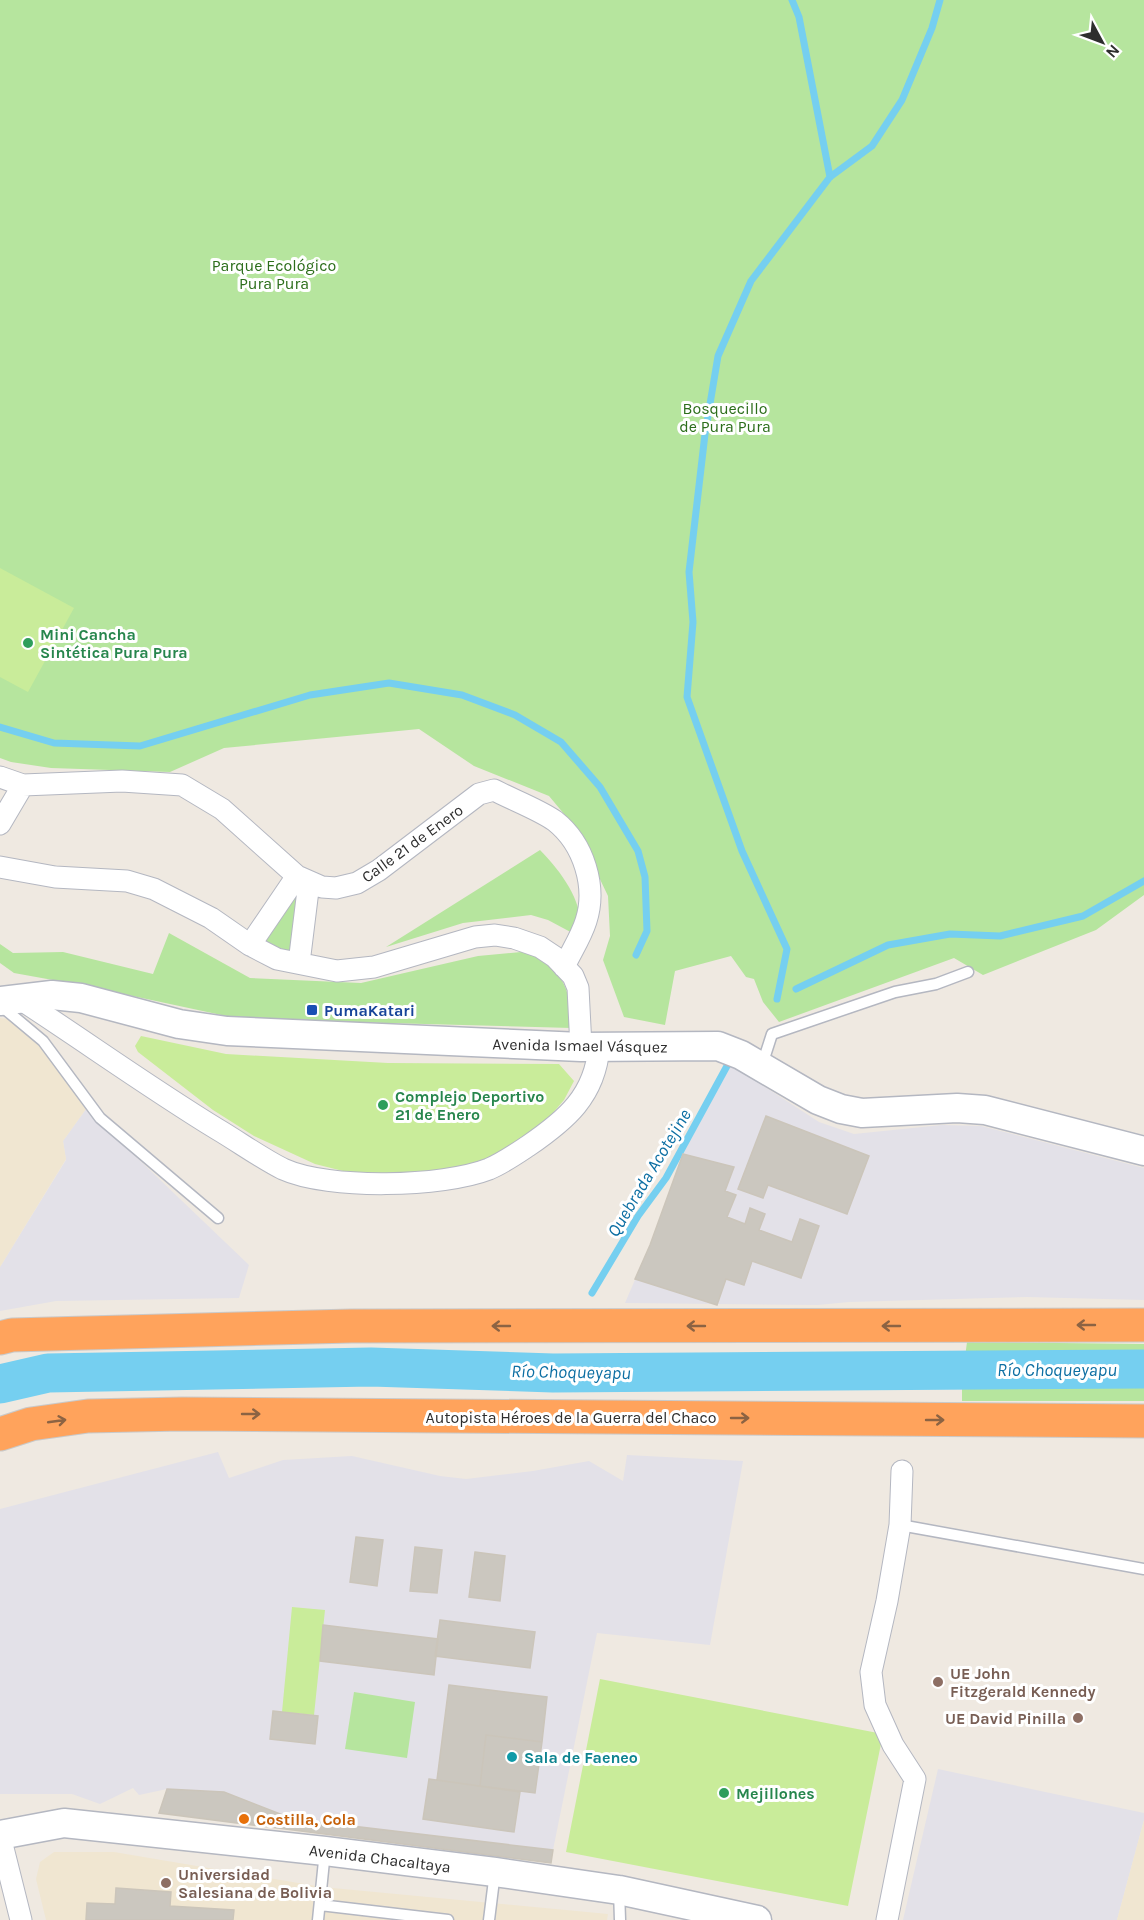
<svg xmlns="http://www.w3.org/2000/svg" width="1144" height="1920" viewBox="0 0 1144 1920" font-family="Karla,sans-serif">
	<rect width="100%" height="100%" fill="#efe9e1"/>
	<path fill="#e3e1e8" d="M731,1065L819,1122L854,1134L942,1125L981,1126L1144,1168V1300L1027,1297L849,1302L818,1305L625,1303L650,1245L683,1154Z
		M86,1109L249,1265L239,1298L56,1301L0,1311V1267L66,1160L63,1141Z
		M218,1452L229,1478L283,1460L352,1456L440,1476L466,1479L533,1471L589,1461L623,1481L627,1455L743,1461L710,1645L597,1633L553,1850L293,1819L224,1792L167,1789L139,1795L133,1788L100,1804L72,1794H0V1509Z
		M938,1769L1144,1813V1820L1117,1920H903Z"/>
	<path fill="#f0e6d1" d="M0,1018L8,1019L39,1045L86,1109L63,1141L66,1159L0,1267Z
		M1144,1820V1920H1117Z
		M54,1852H114L322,1887L608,1914L607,1920H46L36,1879L40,1862Z"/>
	<path fill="#b6e59e" d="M0,0H1144V895L1096,930L983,975L954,958L779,1022L763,1002L754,979L746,977L731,956L675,971L665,1025L624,1017L603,960L610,936L608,896L575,827L549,796L474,766L419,729L224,748L170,772L51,768L11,762L0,758Z
		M540,850C559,869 589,907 578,936L548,920L531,915L463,923L386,947Z
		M299,890L291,952L262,942Z
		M169,933L250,978L361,983L478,956L532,951C566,978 569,985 572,1028L240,1019L86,986L14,973L0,963V944L13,953L63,952L153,974Z
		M967,1342L1144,1344V1363L964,1365Z
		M962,1385L1144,1386V1401H962Z
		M354,1692L415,1702L407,1758L345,1749Z"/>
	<path fill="#c9ec9a" d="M0,568L74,608L28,692L0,677Z
		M141,1036L226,1054L388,1063L559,1064L574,1081L564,1100L539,1129L507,1151L439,1175H359L315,1164L254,1136L213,1110L138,1052L135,1046Z
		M292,1607L325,1610L314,1715L282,1712Z
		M600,1679L883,1734L848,1906L566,1852Z"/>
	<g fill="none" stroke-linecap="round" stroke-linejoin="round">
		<path stroke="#75cff0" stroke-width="7" d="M792,0L799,17L830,177
			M0,727L54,743L140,746L310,695L389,683L462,695L515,715L561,742L600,787L638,851L645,877L647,931L636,955
			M796,989L888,945L950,934L1000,936L1083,916L1144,881
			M777,999L787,949L742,851L687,697L693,622L689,572L705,434L718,356L751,281L830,177L872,146L902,100L932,28L940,0
			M592,1293L638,1216L666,1178L727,1066"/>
		<path stroke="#75cff0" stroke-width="39" d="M0,1384L48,1373L371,1367L553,1373L1144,1369"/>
	</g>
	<path fill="#cbc7bf" stroke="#cbc5ba" stroke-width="1.5" d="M766,1116L869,1156L847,1214L768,1185L763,1198L738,1189Z
		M683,1154L734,1167L725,1191L736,1195L727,1217L745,1224L750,1208L765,1214L759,1230L792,1242L800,1219L819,1226L801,1278L752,1261L744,1285L726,1279L717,1305L635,1279L650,1245Z
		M356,1537L383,1540L377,1586L350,1582Z
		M415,1547L442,1550L437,1593L410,1591Z
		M475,1552L505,1556L500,1601L469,1597Z
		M440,1620L535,1632L530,1668L435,1656Z
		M323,1625L438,1639L434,1675L320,1661Z
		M449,1685L547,1697L542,1742L486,1735L480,1786L437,1780Z
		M273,1711L318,1716L315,1744L270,1739Z
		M486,1735L542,1742L535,1793L480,1786Z
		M429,1779L520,1792L514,1832L423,1819Z
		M167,1789L224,1792L293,1819L553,1850L551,1863L159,1813Z
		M116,1888L171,1892L170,1906L234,1910L233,1920H86L87,1903L115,1904Z"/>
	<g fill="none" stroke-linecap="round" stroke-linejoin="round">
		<g stroke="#b4b7c1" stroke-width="13">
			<path id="lane" d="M0,1005L43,1041L100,1118L218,1218
				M762,1065L772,1034L895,992L936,984L968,972
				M900,1525L1144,1569
				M619,1890L620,1920
				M320,1905L448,1920
				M318,1920L325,1851
				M489,1920L495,1872"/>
		</g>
		<g stroke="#b4b7c1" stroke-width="23">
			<path id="street" d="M0,777L23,785L122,781L182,785L222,809L297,876L322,887L336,888L357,883L379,870L479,794L494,790C511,799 540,810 555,821C584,844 597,887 586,921C581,937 571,952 564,967
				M0,824L23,785
				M0,867L55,877L127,881L154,889L211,918L250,945L277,959L337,971L374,967L475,937L495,935L514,938L540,947L555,957L573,976L578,988L581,1047
				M250,945L297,876
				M299,963L309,882
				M20,999C86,1042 150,1088 217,1129C239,1142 261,1158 283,1169C329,1190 443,1187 489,1169C503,1163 516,1154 528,1146C566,1120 595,1096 599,1047
				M0,1836L21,1920
				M887,1920L915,1779L893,1745L875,1705L871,1672L887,1601L900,1525L902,1471"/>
		</g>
		<g stroke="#b4b7c1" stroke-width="31">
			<path id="secondary" d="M0,1001L52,995L81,998L179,1024L227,1031L581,1047L718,1046L741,1055L818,1100L841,1109L862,1113L957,1108L985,1110L1144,1151
				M0,1835L64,1823L325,1851L495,1872L619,1890L757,1920"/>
		</g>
		<g stroke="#c9c9c9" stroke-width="35">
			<path id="highway" d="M0,1338L12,1335L351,1326L1144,1325
				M0,1434L31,1424L88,1416L182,1414L1144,1421"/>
		</g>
		<use href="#lane" stroke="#fff" stroke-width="10"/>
		<use href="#street" stroke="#fff" stroke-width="21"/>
		<use href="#secondary" stroke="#fff" stroke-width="28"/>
		<use href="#highway" stroke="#ffa35c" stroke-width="33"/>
	</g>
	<defs><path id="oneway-shaft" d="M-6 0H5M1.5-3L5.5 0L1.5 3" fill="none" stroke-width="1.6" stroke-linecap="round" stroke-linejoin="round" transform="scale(1.5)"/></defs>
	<g stroke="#8c6343">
		<use href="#oneway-shaft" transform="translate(1086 1325) rotate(180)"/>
		<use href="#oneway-shaft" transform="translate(501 1326) rotate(-180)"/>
		<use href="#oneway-shaft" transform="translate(696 1326) rotate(180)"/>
		<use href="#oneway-shaft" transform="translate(891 1326) rotate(-180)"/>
		<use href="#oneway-shaft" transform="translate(251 1414)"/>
		<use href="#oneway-shaft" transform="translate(740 1418)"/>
		<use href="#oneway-shaft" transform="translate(935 1420)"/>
		<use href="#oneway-shaft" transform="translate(57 1421) rotate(-8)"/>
	</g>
	<g fill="#2e9e5b" stroke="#fff" stroke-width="2">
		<circle cx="28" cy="643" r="6"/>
		<circle cx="383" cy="1105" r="6"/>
		<circle cx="724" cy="1793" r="6"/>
	</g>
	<rect fill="#1a4fb4" stroke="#fff" stroke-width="2" x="306" y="1004" width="12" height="12" rx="3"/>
	<g fill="#8d6e63" stroke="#fff" stroke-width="2">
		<circle cx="938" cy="1682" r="6"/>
		<circle cx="1078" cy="1718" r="6"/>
		<circle cx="166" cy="1883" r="6"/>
	</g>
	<circle fill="#0f9aa8" stroke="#fff" stroke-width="2" cx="512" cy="1757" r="6"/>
	<circle fill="#e8710a" stroke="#fff" stroke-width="2" cx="244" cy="1819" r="6"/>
	<g text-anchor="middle" stroke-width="6" stroke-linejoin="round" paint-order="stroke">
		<g font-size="16" fill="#2c6e1b" stroke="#fff">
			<text x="274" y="271">Parque Ecológico<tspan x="274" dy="18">Pura Pura</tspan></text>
			<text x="725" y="414">Bosquecillo<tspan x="725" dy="18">de Pura Pura</tspan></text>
		</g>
		<g font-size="16" font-weight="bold" fill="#27864d" stroke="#fff" text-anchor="start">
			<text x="40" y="640">Mini Cancha<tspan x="40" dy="18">Sintética Pura Pura</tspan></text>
			<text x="395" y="1102">Complejo Deportivo<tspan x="395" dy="18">21 de Enero</tspan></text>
			<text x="736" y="1799">Mejillones</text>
		</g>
		<g font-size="16" fill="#2e2e2e" stroke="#fff">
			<text transform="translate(412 843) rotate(-36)" y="6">Calle 21 de Enero</text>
			<text transform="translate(580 1045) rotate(1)" y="6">Avenida Ismael Vásquez</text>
			<text x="571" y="1423">Autopista Héroes de la Guerra del Chaco</text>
			<text transform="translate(380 1858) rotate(7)" y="6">Avenida Chacaltaya</text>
		</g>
		<g font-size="16" font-weight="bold" fill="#164399" stroke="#fff" text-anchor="start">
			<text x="324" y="1016">PumaKatari</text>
		</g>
		<g font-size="16" font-weight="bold" fill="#785e54" stroke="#fff" text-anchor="start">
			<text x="950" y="1679">UE John<tspan x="950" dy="18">Fitzgerald Kennedy</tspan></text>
			<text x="1066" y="1724" text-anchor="end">UE David Pinilla</text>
			<text x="178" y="1880">Universidad<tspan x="178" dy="18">Salesiana de Bolivia</tspan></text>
		</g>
		<g font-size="16" font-weight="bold" fill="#0d838f" stroke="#fff" text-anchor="start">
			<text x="524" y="1763">Sala de Faeneo</text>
		</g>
		<g font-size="16" font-weight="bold" fill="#c56008" stroke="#fff" text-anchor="start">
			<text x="256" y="1825">Costilla, Cola</text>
		</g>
		<g font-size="18" font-style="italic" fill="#0d6fa3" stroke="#fff">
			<text transform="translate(649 1173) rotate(-59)" y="6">Quebrada Acotejine</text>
			<text x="1057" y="1376">Río Choqueyapu</text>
			<text transform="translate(571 1372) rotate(1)" y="6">Río Choqueyapu</text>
		</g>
	</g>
	<g transform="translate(1102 42) rotate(131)" stroke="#ffffff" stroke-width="4.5" paint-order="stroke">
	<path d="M0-4.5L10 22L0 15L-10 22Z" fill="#2e2e2e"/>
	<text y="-9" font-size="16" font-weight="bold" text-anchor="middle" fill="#2e2e2e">N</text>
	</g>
</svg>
